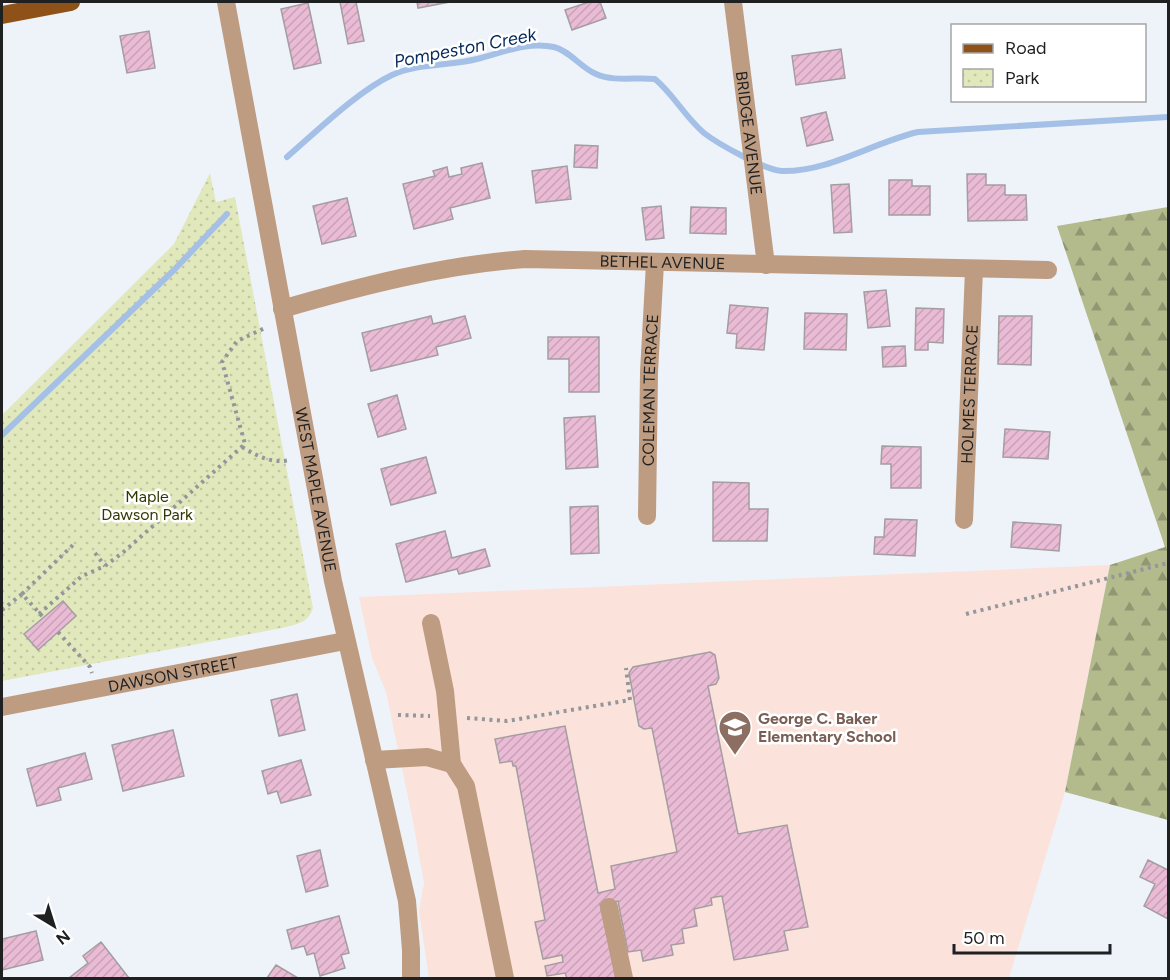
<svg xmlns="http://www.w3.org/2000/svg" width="1170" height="980" viewBox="0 0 1170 980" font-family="Figtree,sans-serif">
	<defs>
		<pattern id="forest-firs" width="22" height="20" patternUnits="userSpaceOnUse" patternTransform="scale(1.5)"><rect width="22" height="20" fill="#b3ba8c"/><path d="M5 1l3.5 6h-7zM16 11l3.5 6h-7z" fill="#919772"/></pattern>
		<pattern id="park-dots" width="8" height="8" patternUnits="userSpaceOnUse" patternTransform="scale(1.5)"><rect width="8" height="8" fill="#e1e8bc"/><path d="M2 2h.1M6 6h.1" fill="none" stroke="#c1c7a1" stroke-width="1.8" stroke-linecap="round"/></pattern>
		<pattern id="building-hatch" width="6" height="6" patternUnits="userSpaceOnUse" patternTransform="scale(1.5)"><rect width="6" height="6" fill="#eabbd5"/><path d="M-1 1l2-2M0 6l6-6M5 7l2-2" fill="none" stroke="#c8a0b7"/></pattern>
	</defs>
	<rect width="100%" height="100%" fill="#eef3f9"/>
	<path fill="#fbe2db" d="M1110,565L1065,792L1009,978H429L419,911L424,883L412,816L386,692L372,658L359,597Z"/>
	<path fill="url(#forest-firs)" d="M1168,207V820L1065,792L1110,565L1165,547L1057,226Z"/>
	<path fill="url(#park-dots)" d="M210,173L216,202L235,197L313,608C308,624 296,624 282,628L2,681V415L174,244Z"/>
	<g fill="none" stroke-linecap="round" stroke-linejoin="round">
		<path stroke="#a4c0e7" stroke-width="6" d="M287,157C316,132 358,91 392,75C418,63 450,66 477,59C501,53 528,41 554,47C570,51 580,67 596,74C614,82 635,77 655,79C674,95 685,117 704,133C718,144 765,170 782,171C829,172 874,142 918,132L1168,117
			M2,435L174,270L227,214"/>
	</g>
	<path fill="url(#building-hatch)" stroke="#a49da1" stroke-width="1.5" d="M340,2H356L364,41L348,44Z
		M417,2H450L418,8Z
		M589,2H600L606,18L572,30L565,10Z
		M308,3L321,63L294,69L281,9Z
		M149,31L155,68L127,73L120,36Z
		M841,49L845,78L796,85L792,56Z
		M826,112L833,140L807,146L801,118Z
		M575,145L598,146L597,168L574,167Z
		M482,163L490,198L450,208L453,219L414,229L403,184L435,176L433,171L447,167L449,177L462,174L461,168Z
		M567,166L571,199L536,203L532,171Z
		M967,174H986V185H1005V195H1026L1027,220L968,221Z
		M889,180H912V186H930V215H889Z
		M849,184L852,232L834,233L831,185Z
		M347,198L356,236L322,244L313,206Z
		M661,206L664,238L646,240L642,208Z
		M691,207L726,208V234L690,233Z
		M886,290L890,326L868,328L864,292Z
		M730,305L768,308L764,350L736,348L737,334L727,333Z
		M916,308L944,309L943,343L928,342V350H915Z
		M805,313L847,314L846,350L804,349Z
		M431,316L433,324L465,316L471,338L436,347L438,355L371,371L362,333Z
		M999,316H1032L1031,365L998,364Z
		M548,337H599V392H569V359H548Z
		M905,346L906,366L883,367L882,347Z
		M397,395L406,429L378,437L368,404Z
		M595,416L598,467L566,469L564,418Z
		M1005,429L1050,432L1048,459L1003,457Z
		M882,446L921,447V488H891V464H881Z
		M426,457L436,493L391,505L381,469Z
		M713,482L749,483V509H768L767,541H713Z
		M598,506L599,553L571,554L570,507Z
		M885,519L917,520L915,556L874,554L875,537H884Z
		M1013,522L1061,525L1059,551L1011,547Z
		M445,531L452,558L485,549L490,566L459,574L457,569L406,582L396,544Z
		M63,601L76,616L38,650L24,634Z
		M710,652L715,655L719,678L716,684L708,686L738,834L787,825L808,927L784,931L788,950L734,960L722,896L715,897L711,898L712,905L694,909L697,926L682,929L684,943L671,945L673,955L643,961L641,950L628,952L618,901L600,904L617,978H567L565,973L547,976L545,966L563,962L562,955L543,959L535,922L545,920L516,766H513L512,761L500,763L495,739L565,726L598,893L615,889L611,866L677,852L652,728L644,729L639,726L629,673L633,667Z
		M297,694L305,730L279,736L271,700Z
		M173,730L184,776L123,791L112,745Z
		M85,753L92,779L58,788L61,800L37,806L27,769Z
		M301,760L311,795L281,803L277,791L268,794L262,771Z
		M320,850L328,886L306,892L297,856Z
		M1148,860L1168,870V919L1144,906L1155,884L1140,877Z
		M339,916L349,953L341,955L345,968L320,976L314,953L307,955L304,946L292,949L287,930Z
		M36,931L43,960L2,970V939Z
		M101,942L129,978H69L88,963L83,956Z
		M276,965L298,978H267Z"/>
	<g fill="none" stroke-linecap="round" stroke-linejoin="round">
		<path stroke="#93979b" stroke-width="4" stroke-dasharray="3 4.5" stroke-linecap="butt" d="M242,447C258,456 271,464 290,460
			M95,553L105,566
			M22,594L73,545
			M2,610L22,594L44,618
			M39,614L82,576L105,566L126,550L245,444L222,362L237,341L265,328
			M966,614L1168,563
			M58,632L90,667L92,673
			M398,715L430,716
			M467,718L507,721L630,700L626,668"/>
		<g stroke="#be9c81" stroke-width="18">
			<path id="s1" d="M226,2L333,581L407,901L411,950V978"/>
			<path id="s2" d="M733,2L766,265"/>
			<path id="s3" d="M282,309C361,286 443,265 525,259L1048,270"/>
			<path id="s4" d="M647,516L649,372L655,263"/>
			<path id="s5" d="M964,520L974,269"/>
			<path d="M431,623L445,691L452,764L466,786L505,978"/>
			<path id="s6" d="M2,707L345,641"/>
			<path d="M374,760L427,757L452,764"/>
			<path d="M609,907L624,978"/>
		</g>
		<path stroke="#8e5218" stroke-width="18" d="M2,15L71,2"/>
	</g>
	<defs>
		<g id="school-pin" transform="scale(1.725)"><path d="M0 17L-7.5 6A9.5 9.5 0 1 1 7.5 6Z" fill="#8d6e63" stroke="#fff"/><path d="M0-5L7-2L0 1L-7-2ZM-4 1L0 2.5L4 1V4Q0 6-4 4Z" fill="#fff"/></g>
	</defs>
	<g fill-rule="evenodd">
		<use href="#school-pin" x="735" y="727"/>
	</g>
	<g text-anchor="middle" stroke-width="5" stroke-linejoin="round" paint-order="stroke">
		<g font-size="16" fill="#1e2022" stroke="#fff">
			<text dy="6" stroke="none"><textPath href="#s2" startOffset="132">BRIDGE AVENUE</textPath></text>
			<text dy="6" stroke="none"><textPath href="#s3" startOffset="386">BETHEL AVENUE</textPath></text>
			<text dy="6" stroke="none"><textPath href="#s4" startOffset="126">COLEMAN TERRACE</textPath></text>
			<text dy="6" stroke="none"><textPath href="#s5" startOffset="126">HOLMES TERRACE</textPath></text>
			<text dy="6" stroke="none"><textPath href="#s1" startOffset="496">WEST MAPLE AVENUE</textPath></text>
			<text dy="6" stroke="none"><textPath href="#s6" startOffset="174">DAWSON STREET</textPath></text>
		</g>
		<g font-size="16" fill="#333800" stroke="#fff">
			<text x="147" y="502">Maple<tspan x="147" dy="18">Dawson Park</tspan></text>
		</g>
		<g font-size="16" font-weight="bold" fill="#785e54" stroke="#fff" text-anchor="start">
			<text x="758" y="724">George C. Baker<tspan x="758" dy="18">Elementary School</tspan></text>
		</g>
		<g font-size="18" font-style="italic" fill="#072b5b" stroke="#fff">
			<text transform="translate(465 48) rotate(-11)" y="6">Pompeston Creek</text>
		</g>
	</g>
	<rect width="1170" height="980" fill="none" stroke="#1e2022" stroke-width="6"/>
	<rect x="951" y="24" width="195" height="78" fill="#ffffff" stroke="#a5a6a7" stroke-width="1.5"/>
	<rect x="963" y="44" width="30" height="9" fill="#8e5218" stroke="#a5a6a7" stroke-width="1.5"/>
	<text x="1005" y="54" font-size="18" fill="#1e2022">Road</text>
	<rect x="963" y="69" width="30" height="18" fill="url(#park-dots)" stroke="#a5a6a7" stroke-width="1.5"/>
	<text x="1005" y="84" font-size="18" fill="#1e2022">Park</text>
	<g transform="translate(54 926) rotate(142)" stroke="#ffffff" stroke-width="4.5" paint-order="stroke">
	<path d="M0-4.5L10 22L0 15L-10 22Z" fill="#1e2022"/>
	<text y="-9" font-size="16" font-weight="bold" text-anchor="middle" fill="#1e2022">N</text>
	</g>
	<path d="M954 944v9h156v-9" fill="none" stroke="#1e2022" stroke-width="3"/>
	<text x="963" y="944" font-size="18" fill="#1e2022" stroke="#ffffff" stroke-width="4.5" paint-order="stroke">50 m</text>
</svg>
